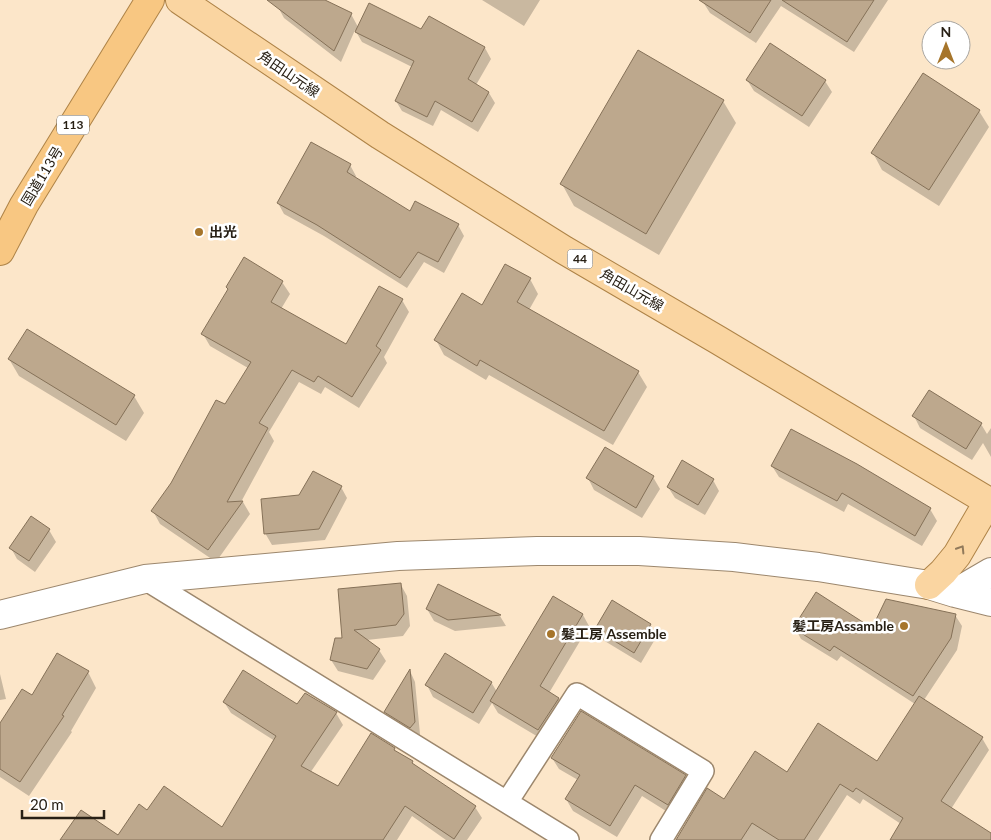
<svg xmlns="http://www.w3.org/2000/svg" width="991" height="840" viewBox="0 0 991 840" font-family="Lato,'Noto Sans JP',sans-serif">
	<rect width="100%" height="100%" fill="#fce6c9"/>
	<path fill="#0003" d="M281,0H322L351,14L358,27L421,31L429,18L485,48L491,59L476,85L489,93L495,103L478,132L441,110L433,126L402,111L396,101L412,67L362,42L355,30L341,62L284,18L278,7Z
		M482,0H540L524,26Z
		M704,0H888L854,52L781,6L756,43L710,13L703,2Z
		M747,80L825,81L832,92L809,127L754,91Z
		M723,101L736,123L659,255L574,206L562,184Z
		M979,111L989,127L939,206L882,170L873,153Z
		M350,165L356,176L355,178L410,213L458,225L464,236L444,273L424,262L407,288L324,236L284,214L278,203Z
		M244,259L282,282L290,294L281,309L347,346L402,300L409,312L384,357L387,363L359,408L325,387L321,394L299,382L269,432L274,441L241,502H243L250,514L216,562L160,524L153,511L225,406L248,368L210,346L203,334L229,290L227,287Z
		M530,279L538,294L529,310L638,372L647,387L613,445L489,375L486,380L444,355L436,340Z
		M9,359L134,396L144,413L126,441L19,376Z
		M914,416L981,424L987,434L991,428V457L983,443L972,460L920,428Z
		M605,449L653,477L660,489L642,518L594,490L588,478Z
		M856,465L930,509L937,521L922,546L848,504L844,512L779,477L772,466Z
		M713,480L719,491L705,515L675,498L668,487Z
		M341,487L347,498L325,540L272,545L265,533L300,496Z
		M31,518L49,530L56,542L35,572L17,559L11,548Z
		M401,585L407,596L410,626L403,636L367,640L379,650L386,661L373,680L338,671L331,660L344,639Z
		M439,586L500,616L506,626L455,631L434,621L427,609Z
		M554,597L583,615L589,626L549,693L559,699L565,710L545,741L498,713L492,703L479,724L433,697L427,685L491,682L497,692Z
		M955,615L962,626L957,650L924,700L982,738L989,750L951,809L991,838V840H892L901,824L863,799L860,804L847,795L818,840H677L725,801L787,774L877,762L915,704L841,656L837,661L801,639L795,628L873,630Z
		M650,624L657,636L641,663L603,640L596,629Z
		M410,671L415,682L420,734L417,739L392,723L385,712Z
		M88,672L96,688L71,731L72,732L29,796L0,777V725L33,697Z
		M0,674L6,699L0,700Z
		M306,694L336,713L343,725L310,773L339,788L394,749L396,753L412,762L414,765L475,807L482,818L467,840H446L412,816L397,840H217L275,741L231,713L224,702L298,706Z
		M552,758L685,776L691,787L674,816L642,796L617,837L573,811L566,799L578,780L559,769Z"/>
	<path fill="#bda88d" stroke="#857158" d="M267,0H325L352,13L334,51Z
		M699,0H771L750,33Z
		M782,0H874L847,42Z
		M369,3L421,29L429,16L485,47L468,79L489,92L472,122L435,101L427,117L395,101L414,61L355,32Z
		M770,43L826,80L802,116L746,80Z
		M638,50L724,100L646,234L560,184Z
		M923,73L980,110L929,190L871,153Z
		M311,142L351,164L347,172L410,211L415,201L459,224L438,262L418,252L400,278L317,225L277,203Z
		M244,257L283,281L271,302L346,344L379,286L403,299L376,346L381,350L352,397L318,376L314,382L292,370L259,423L268,428L227,502L243,501L208,550L151,511L171,483L216,400L225,404L251,362L201,334L228,289L226,287Z
		M505,264L531,278L517,302L639,371L604,431L480,360L477,366L434,340L462,293L482,305Z
		M27,329L135,395L116,425L8,359Z
		M929,390L982,423L966,449L912,416Z
		M791,429L857,464L931,508L915,536L842,493L837,501L771,466Z
		M605,447L654,476L636,508L586,478Z
		M682,460L714,479L698,505L667,487Z
		M313,471L342,486L319,529L264,534L261,499L299,495Z
		M31,516L50,529L29,561L9,548Z
		M401,583L404,614L396,625L354,630L380,649L367,669L330,660L335,638H342L338,589Z
		M438,584L501,615L448,620L426,609Z
		M816,592L872,628L886,599L956,614L951,638L913,696L834,646L830,651L793,628Z
		M553,596L583,614L540,686L559,698L538,730L490,701Z
		M612,600L651,624L634,653L595,629Z
		M57,653L89,671L62,715L64,716L20,782L0,769V723L22,689L32,695Z
		M445,653L492,682L473,713L425,685Z
		M410,669L415,722L410,728L384,712Z
		M243,670L297,704L305,693L337,712L301,766L338,786L371,733L395,748L394,750L413,761L412,763L476,806L454,839L405,806L383,840H60L81,810L118,835L139,804L147,810L164,786L222,827L276,736L223,702Z
		M919,696L983,737L941,801L991,833V840H890L903,818L856,788L853,792L840,784L804,840H779L752,823L741,840H676L707,788L724,799L755,751L787,772L818,723L877,761Z
		M581,711L686,775L668,805L635,785L610,826L565,799L580,775L551,758Z"/>
	<g fill="none" stroke-linecap="round" stroke-linejoin="round">
		<g stroke="#9c876d" stroke-width="24">
			<path id="minor" d="M145,579L568,840
				M507,802L577,694L703,771L661,840"/>
		</g>
		<g stroke="#9c876d" stroke-width="30">
			<path id="tertiary" d="M955,593L991,572
				M0,615L145,579L398,556L537,551H639L734,557L818,567L904,581L929,585L955,593L991,602"/>
		</g>
		<g stroke="#ae8347" stroke-width="30">
			<path id="primary" d="M180,0L380,135L564,250L718,340L991,503
				M929,585L943,572L957,555L988,502"/>
		</g>
		<g stroke="#ae8347" stroke-width="30">
			<path id="trunk" d="M0,251L24,205L150,0"/>
		</g>
		<use href="#minor" stroke="#fff" stroke-width="21"/>
		<use href="#tertiary" stroke="#fff" stroke-width="28"/>
		<use href="#primary" stroke="#fad5a1" stroke-width="28"/>
		<use href="#trunk" stroke="#f8c782" stroke-width="28"/>
	</g>
	<defs><path id="oneway-chevron" d="M-2-3.5L2.5 0L-2 3.5" fill="none" stroke-width="1.6" stroke-linecap="round" stroke-linejoin="round" transform="scale(1.25)"/></defs>
	<use stroke="#917a5b" href="#oneway-chevron" transform="translate(961 549) rotate(-58)"/>
	<g fill="#a6752b" stroke="#fff" stroke-width="2">
		<circle cx="199" cy="232" r="5"/>
		<circle cx="904" cy="626" r="5"/>
		<circle cx="551" cy="634" r="5"/>
	</g>
	<g text-anchor="middle" stroke-width="5" stroke-linejoin="round" paint-order="stroke">
		<g fill="#fff" stroke="#68635b" stroke-width="1">
			<rect x="57" y="115.5" width="32" height="19" rx="4"/>
			<rect x="567.5" y="249.5" width="25" height="19" rx="4"/>
		</g>
		<g font-size="12" font-weight="bold" fill="#282015">
			<text x="73" y="129">113</text>
			<text x="580" y="263">44</text>
		</g>
		<g font-size="14" fill="#282015" stroke="#fff">
			<text transform="translate(289 74) rotate(34)" y="5">角田山元線</text>
			<text transform="translate(42 176) rotate(-59)" y="5">国道113号</text>
			<text transform="translate(632 290) rotate(30)" y="5">角田山元線</text>
		</g>
		<g font-size="14" font-weight="bold" fill="#282015" stroke="#fff" text-anchor="start">
			<text x="209" y="237">出光</text>
			<text x="894" y="631" text-anchor="end">髪工房Assamble</text>
			<text x="561" y="639">髪工房 Assemble</text>
		</g>
	</g>
	<g transform="translate(946 45)"><circle r="24" fill="#ffffff" stroke="#a9a6a1"/>
	<path d="M0-4L9 19L0 12L-9 19Z" fill="#a6752b"/>
	<text y="-8" font-size="14" font-weight="bold" text-anchor="middle" fill="#282015">N</text>
	</g>
	<path d="M22 810v8h82v-8" fill="none" stroke="#282015" stroke-width="2.5"/>
	<text x="30" y="810" font-size="15" fill="#282015" stroke="#ffffff" stroke-width="4" paint-order="stroke">20 m</text>
</svg>
